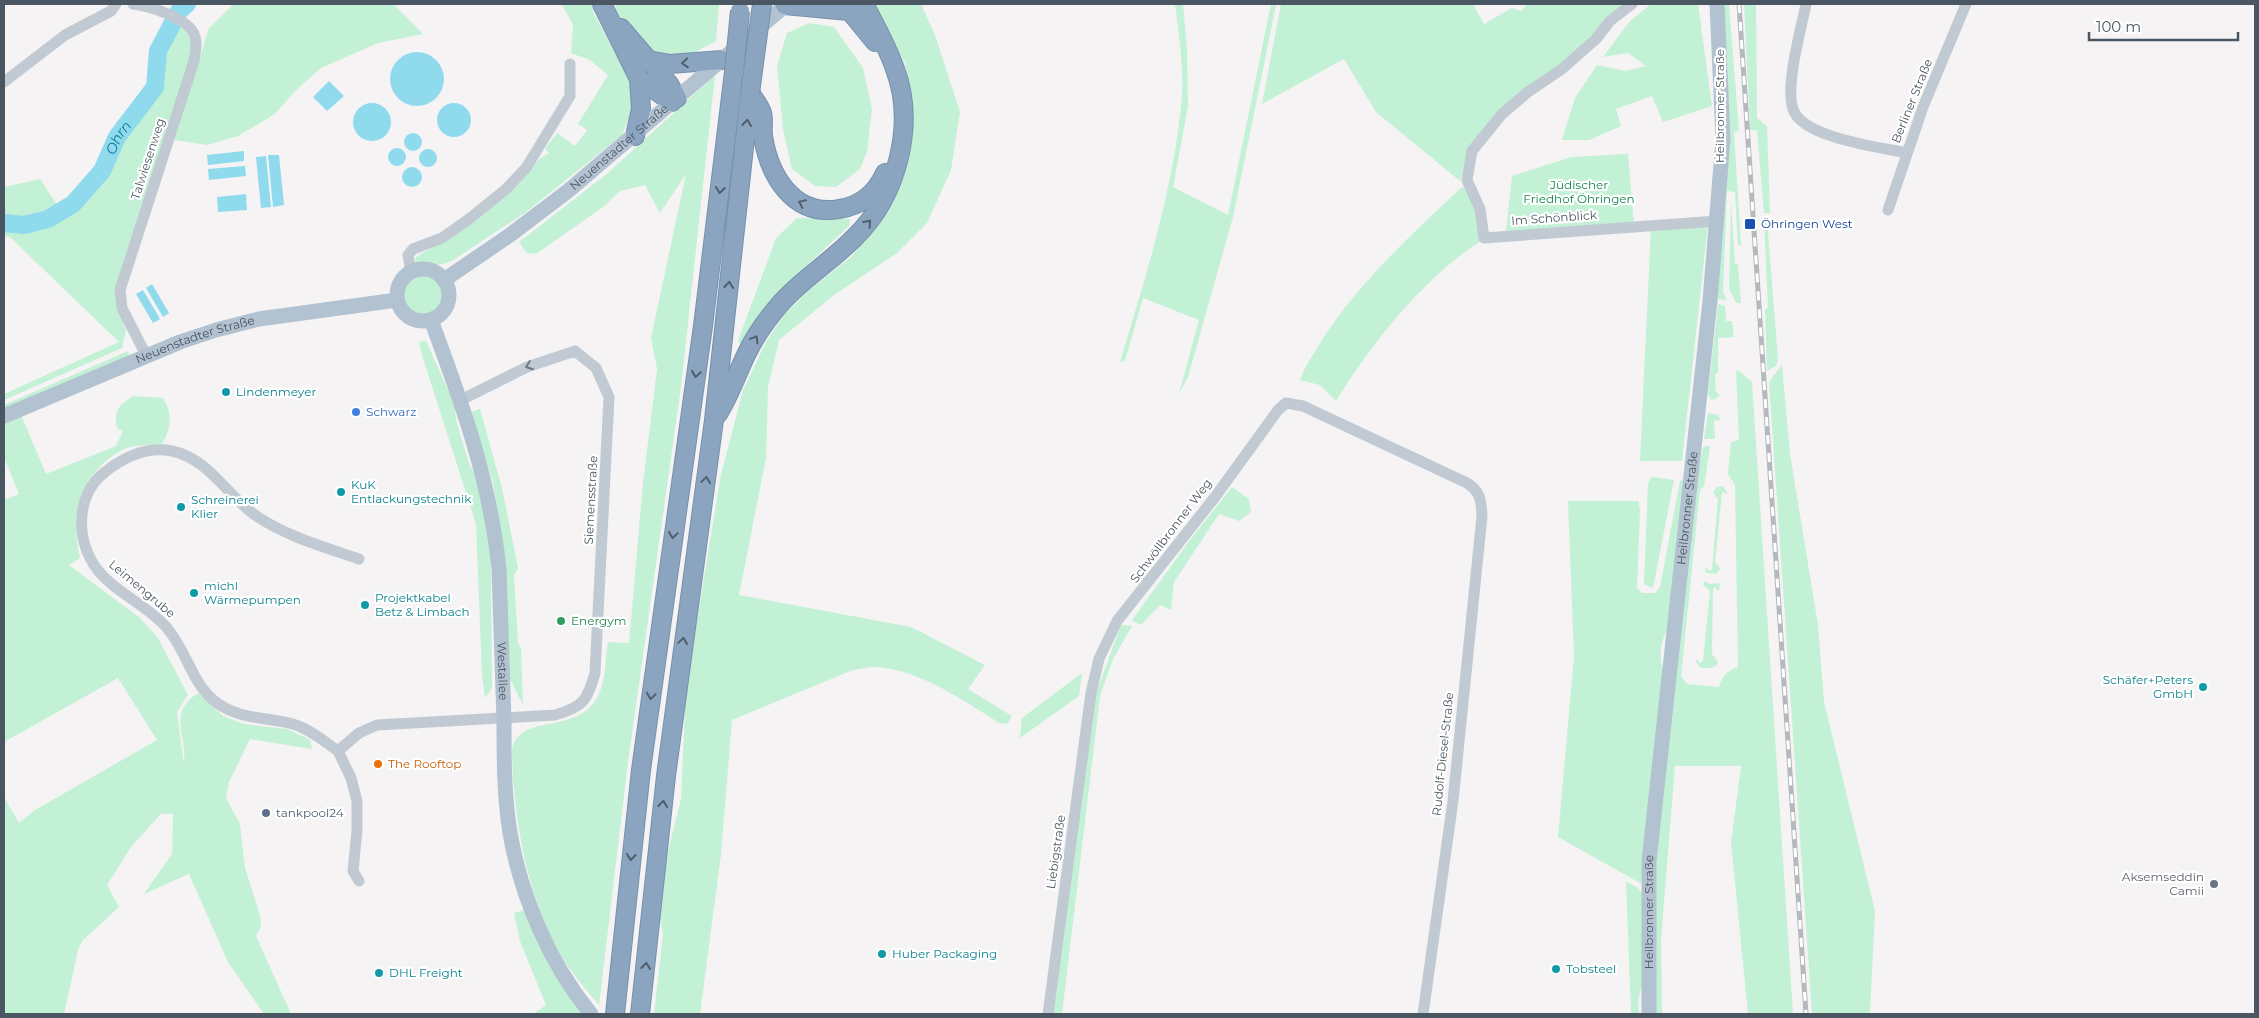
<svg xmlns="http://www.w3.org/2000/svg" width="2259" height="1018" viewBox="0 0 2259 1018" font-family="Montserrat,sans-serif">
	<rect width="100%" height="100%" fill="#f5f3f3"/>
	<path fill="#c3f1d5" d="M234,4H393L423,34L378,43L321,68L296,90L275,114L238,136L207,145L174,140L209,28Z
		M562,4H592L594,14L628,77L633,93V107L622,135L526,212L452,261C441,265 424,269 415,261L416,257L454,235L532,164L549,153L545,149L557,133L575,146L587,130L578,124L608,75L590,60L571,53L573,25Z
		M615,4H719L716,41C705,47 692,55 680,56C673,57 658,56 652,53C637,45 617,20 615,4Z
		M873,4H921L935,35L960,112L951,170L927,223L897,253L834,295L779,340L768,387L766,458L739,595L911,627L985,665L968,689L1012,716L1007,724L999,723C963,700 920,670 876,667C869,667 861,669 853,670L732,720L721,854L700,1014H654L663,934L656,900L681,799L686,689L720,479L743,390L766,342L785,314L808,291L852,256L886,213L905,168L913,114L905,63Z
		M1175,4H1183L1187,49L1188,106L1173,187L1228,215L1271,4L1276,5L1233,217L1188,377L1179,394L1199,320L1143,298L1125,361L1120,362C1145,279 1172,194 1181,107C1185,73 1179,37 1175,4Z
		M1281,4H1473L1484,24L1512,8L1521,11L1527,4H1627L1595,36L1469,150L1460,181L1376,112L1344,59L1262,104Z
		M1651,4H1698L1712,106L1663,122L1652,96L1616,109L1621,126L1589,140H1562L1575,98L1597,65L1626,71L1646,66L1628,53L1603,57L1630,21Z
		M1721,4H1729L1739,131L1734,132L1741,245H1738L1735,192L1727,191L1723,292L1727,300L1717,299Z
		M1744,4H1756L1757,118L1767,126L1770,213H1764L1757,130H1750Z
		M175,23L187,30L193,53L117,306L126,330L122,348L4,400V394L119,342L10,237L4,236V187L40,179L56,203L71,204L105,158L115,124L158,76L166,34Z
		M810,23L834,27L863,68L872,109L867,152L860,169L836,187L815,186L792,169L783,129L777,66L787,33Z
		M715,75L681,387L628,762L599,1005C590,994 580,983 572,972C529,912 513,822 512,749C520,712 578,736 598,696C606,681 605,658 608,642L629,643L643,483L657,369L651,338L686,174L660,213L645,185L620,191L603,207L536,254L527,253L519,242L608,173Z
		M1628,154L1634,224L1506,232L1512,176L1571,157Z
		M1462,187H1467L1478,212L1481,241C1424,277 1371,344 1336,401L1320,385L1300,380C1305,366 1313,355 1320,343C1358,283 1411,235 1462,187Z
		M1731,202L1735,264H1738L1741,303H1736L1729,289Z
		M797,218L850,219L849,226L792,279L760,313L742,348L738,341L776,238Z
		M1764,220H1767L1778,359L1776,366L1767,371L1765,309L1768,308Z
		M1708,224L1682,461H1640L1651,227Z
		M397 295a26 26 0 1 1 52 0a26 26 0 1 1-52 0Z
		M1718,304L1725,306L1726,321H1732L1734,337L1718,338V372L1715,375L1716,392L1720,395L1716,399L1711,400L1708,394Z
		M426,341L454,403L457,424L470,466L479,481L488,528L491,567L492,688L485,698L482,676L476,524L421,352L419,342Z
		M128,351L130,356L4,410V405Z
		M1782,365L1790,454L1818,625L1824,702L1875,911L1870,1014H1812L1769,382Z
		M1738,370L1752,382L1793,1014H1748L1731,843L1741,766H1675L1661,939L1662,1014H1654L1652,890L1688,529L1703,447L1710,446L1704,486L1700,490L1681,676L1687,684L1719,687C1721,677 1728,670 1738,667L1735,485L1728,474L1731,442L1739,440L1736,372Z
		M133,396L163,398C173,413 171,429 162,444C151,445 137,445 127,448C115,452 104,462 96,471C73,498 73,525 80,558L69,565L140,618L158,638L188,695L177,712L184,764C187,735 167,713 198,693L223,716L244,724L287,729L310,740L312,749L250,739L229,782L226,798L240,824L245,868L260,915L261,926L256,936L291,1014H264L228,962L189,874L144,894L172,854L173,814H161L131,847L107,885L119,907L82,941L78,950L64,1014H4V797L19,823L35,810L157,740L118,678L4,742V500L19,494L4,457V422L21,415L46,474L116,446L123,431L117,428C114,408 118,407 133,396Z
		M480,409L502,488L518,568L514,575L518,643L521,648L523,705L510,679L506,589L500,526L493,483L471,412Z
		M1708,413L1718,415L1721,420L1714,421L1715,439H1704Z
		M1651,477L1674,480L1653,588L1644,584L1648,484Z
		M1683,479L1668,630C1659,642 1659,660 1664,673L1644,878L1640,883L1558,837L1574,656L1568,501H1638L1640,509L1637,588L1642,593H1655L1660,587L1680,481Z
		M1723,486L1728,494L1722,492L1715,562L1720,569L1716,574L1706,573L1705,569L1706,567L1709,571L1712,570L1718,499L1713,493L1717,487Z
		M1232,487L1249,499L1251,512L1239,521L1219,514L1174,582L1171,610L1160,605L1141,625L1132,620L1190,540Z
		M1704,581L1710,584L1720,583L1719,591L1715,587L1713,589L1712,654L1718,662L1717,665L1711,668H1701L1696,662V659L1700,663L1703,660L1710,591L1703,585Z
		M1121,625L1132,626L1113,659L1100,696L1062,1014H1053L1095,696Z
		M1082,673L1079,696L1020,738L1022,718Z
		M1626,881L1638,888L1643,894L1644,978L1638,1000L1639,1014H1631Z
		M531,908L591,1014H533L546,1005L520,941L514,913Z"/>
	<path fill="#90daee" d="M390 79a27 27 0 1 1 54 0a27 27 0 1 1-54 0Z
		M329,81L344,96L327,111L313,97Z
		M437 120a17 17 0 1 1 34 0a17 17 0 1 1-34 0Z
		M353 122a19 19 0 1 1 38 0a19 19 0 1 1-38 0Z
		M404 142a9 9 0 1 1 18 0a9 9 0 1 1-18 0Z
		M388 157a9 9 0 1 1 18 0a9 9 0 1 1-18 0Z
		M419 158a9 9 0 1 1 18 0a9 9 0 1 1-18 0Z
		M244,151V161L208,165L207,155Z
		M268,155H279L284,205L273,207Z
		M266,156L271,207L261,208L256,157Z
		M245,166L246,176L209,180L208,169Z
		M402 177a10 10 0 1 1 20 0a10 10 0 1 1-20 0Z
		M246,194L247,210L218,212L217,197Z
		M152,284L169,313L163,317L146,288Z
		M143,290L160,319L153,323L136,294Z"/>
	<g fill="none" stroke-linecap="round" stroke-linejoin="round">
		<path stroke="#90daee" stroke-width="18" id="s1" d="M4,223L24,225L48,219L73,204L102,171L117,137L155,87L158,51L179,11L187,4"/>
		<g stroke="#7690ad" stroke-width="20">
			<path id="highway" d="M602,4L639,79L641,109L635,136
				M844,4L875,42
				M785,5L849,11
				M621,28L669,84L677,98
				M648,60L670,64L722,60
				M639,79L672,102
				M750,93C754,99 760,106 762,113C764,120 762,129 763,136C769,175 793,217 839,209C861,206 876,193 885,173
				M718,414C730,395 737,373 747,353C756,334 768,318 781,303C803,278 832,261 855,237C897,196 916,125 895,69C887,46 875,25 864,4
				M615,1014L641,770L703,326L734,72
				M640,1014L666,776L714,420L750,93"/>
		</g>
		<path stroke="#c1cad2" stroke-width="11" d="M133,4C150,6 187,18 194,34C198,43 195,52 194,61L120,290L122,308L146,355
			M1632,4L1610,21L1596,39L1562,69L1528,92L1502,114L1472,151L1467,180L1480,209L1484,238L1717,221
			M1806,4C1801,30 1785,85 1793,109C1802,138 1880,147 1907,153
			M4,82L65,35L111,11L116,4
			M1888,210L1923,107L1966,4
			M411,272L408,255L413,249L442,238L469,219L505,190L526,168L570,96V64
			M359,559C325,547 288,537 258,517C227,497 210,459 172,451C147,446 124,457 105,472C73,496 75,548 103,576C122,596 149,607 167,628C187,651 192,685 217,703C241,720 267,717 293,724C310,729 325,742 338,751L359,733L377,725L555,715C583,707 587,701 595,673L609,397L596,368L575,351L527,367L461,400
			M338,751L351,778L357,801V830L353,871L359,881
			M1048,1014L1091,693L1099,659L1117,621L1215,497L1278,410L1286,403L1303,406L1467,483C1481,492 1481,501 1482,516L1453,801L1423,1014"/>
		<g stroke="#b3c2d1" stroke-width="15">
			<circle cx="423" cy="295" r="26"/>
			<path id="s2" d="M444,280L510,235L568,191L787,4"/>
			<path id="s3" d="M431,320C462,403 490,480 499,569C501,619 502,670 504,720C504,758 504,796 510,833C521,897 550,964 591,1014"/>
			<path id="s4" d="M4,416L180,342L216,330L259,319L397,300"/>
			<path id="s5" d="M1649,1014V861L1710,301L1723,139L1717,4"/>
		</g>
		<use href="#highway" stroke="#8ba5c1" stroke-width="18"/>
		<g stroke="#b5b8bd" stroke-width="5">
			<path id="rail" d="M1739,4L1806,1014"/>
		</g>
		<use href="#rail" stroke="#fff" stroke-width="3" stroke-dasharray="9" stroke-linecap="butt"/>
		<g stroke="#7690ad" stroke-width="20" stroke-linecap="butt">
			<path id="highway-bridge" d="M734,72L740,11
				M750,93L762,4"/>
		</g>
		<use href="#highway-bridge" stroke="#8ba5c1" stroke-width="18"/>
	</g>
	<defs><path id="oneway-chevron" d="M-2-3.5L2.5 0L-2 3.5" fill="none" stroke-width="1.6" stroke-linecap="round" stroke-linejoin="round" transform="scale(1.25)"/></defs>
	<g stroke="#505e6b">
		<use href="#oneway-chevron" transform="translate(685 63) rotate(176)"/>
		<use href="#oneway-chevron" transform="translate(747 123) rotate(-84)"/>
		<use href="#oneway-chevron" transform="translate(720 190) rotate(97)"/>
		<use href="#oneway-chevron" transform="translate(802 203) rotate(-154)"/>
		<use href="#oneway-chevron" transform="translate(868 223) rotate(-48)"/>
		<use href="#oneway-chevron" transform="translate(729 285) rotate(-84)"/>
		<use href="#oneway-chevron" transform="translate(755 339) rotate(-59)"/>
		<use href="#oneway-chevron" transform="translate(696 374) rotate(98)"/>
		<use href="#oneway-chevron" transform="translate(706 480) rotate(-82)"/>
		<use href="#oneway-chevron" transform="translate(673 535) rotate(98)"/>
		<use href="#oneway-chevron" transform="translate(683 641) rotate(-82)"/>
		<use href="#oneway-chevron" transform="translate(651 696) rotate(98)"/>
		<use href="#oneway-chevron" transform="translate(663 804) rotate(-84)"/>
		<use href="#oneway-chevron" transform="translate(631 857) rotate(96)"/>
		<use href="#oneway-chevron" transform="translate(646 966) rotate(-84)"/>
	</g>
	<use stroke="#6e7983" href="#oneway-chevron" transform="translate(529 366) rotate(160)"/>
	<rect fill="#1a4fb4" stroke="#fff" stroke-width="2" x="1744" y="218" width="12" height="12" rx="2.5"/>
	<g fill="#0f9aa8" stroke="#fff" stroke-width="2">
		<circle cx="226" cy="392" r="5"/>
		<circle cx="341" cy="492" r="5"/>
		<circle cx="181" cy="507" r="5"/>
		<circle cx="194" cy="593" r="5"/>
		<circle cx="365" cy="605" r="5"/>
		<circle cx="2203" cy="687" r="5"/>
		<circle cx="882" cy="954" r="5"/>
		<circle cx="1556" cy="969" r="5"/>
		<circle cx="379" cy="973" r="5"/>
	</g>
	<circle fill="#3f7fe0" stroke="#fff" stroke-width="2" cx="356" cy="412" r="5"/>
	<circle fill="#2e9e5b" stroke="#fff" stroke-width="2" cx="561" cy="621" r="5"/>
	<circle fill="#e8710a" stroke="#fff" stroke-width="2" cx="378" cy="764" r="5"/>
	<circle fill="#5c6f8a" stroke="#fff" stroke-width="2" cx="266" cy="813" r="5"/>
	<circle fill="#6b7280" stroke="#fff" stroke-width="2" cx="2214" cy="884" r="5"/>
	<g text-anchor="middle" stroke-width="4.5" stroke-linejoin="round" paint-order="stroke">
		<g font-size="12" fill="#4a5661" stroke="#fff">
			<text transform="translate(1912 101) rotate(-68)" y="4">Berliner Straße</text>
			<text transform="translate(1720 106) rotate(-90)" y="4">Heilbronner Straße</text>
			<text dy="4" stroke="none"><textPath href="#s2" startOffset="220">Neuenstadter Straße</textPath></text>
			<text transform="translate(148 159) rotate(-72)" y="4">Talwiesenweg</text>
			<text transform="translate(1554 218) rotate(-4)" y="4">Im Schönblick</text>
			<text dy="4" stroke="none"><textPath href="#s4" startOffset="206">Neuenstadter Straße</textPath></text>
			<text transform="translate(591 500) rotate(-87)" y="4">Siemensstraße</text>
			<text dy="4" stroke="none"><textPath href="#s5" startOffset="508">Heilbronner Straße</textPath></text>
			<text transform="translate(1171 531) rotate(-53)" y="4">Schwöllbronner Weg</text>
			<text transform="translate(142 589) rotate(40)" y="4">Leimengrube</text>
			<text dy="4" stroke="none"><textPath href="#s3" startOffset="361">Westallee</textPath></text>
			<text transform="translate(1443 754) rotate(-84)" y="4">Rudolf-Diesel-Straße</text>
			<text transform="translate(1056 852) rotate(-82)" y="4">Liebigstraße</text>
			<text dy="4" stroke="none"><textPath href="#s5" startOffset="102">Heilbronner Straße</textPath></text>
		</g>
		<g font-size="12" fill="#17864f" stroke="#fff">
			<text x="1579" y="189">Jüdischer<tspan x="1579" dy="14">Friedhof Öhringen</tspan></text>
		</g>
		<g font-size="12" fill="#164399" stroke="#fff" text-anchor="start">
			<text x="1761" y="228">Öhringen West</text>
		</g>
		<g font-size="12" fill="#0d838f" stroke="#fff" text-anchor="start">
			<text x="236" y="396">Lindenmeyer</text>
			<text x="351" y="489">KuK<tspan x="351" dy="14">Entlackungstechnik</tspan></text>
			<text x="191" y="504">Schreinerei<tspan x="191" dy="14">Klier</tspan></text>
			<text x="204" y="590">michl<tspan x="204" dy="14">Wärmepumpen</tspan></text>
			<text x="375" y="602">Projektkabel<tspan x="375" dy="14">Betz &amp; Limbach</tspan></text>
			<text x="2193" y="684" text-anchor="end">Schäfer+Peters<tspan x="2193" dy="14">GmbH</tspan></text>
			<text x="892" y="958">Huber Packaging</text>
			<text x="1566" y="973">Tobsteel</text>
			<text x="389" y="977">DHL Freight</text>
		</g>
		<g font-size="12" fill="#366cbe" stroke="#fff" text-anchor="start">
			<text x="366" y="416">Schwarz</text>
		</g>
		<g font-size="12" fill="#27864d" stroke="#fff" text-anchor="start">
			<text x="571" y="625">Energym</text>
		</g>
		<g font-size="12" fill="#c56008" stroke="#fff" text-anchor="start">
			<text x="388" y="768">The Rooftop</text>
		</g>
		<g font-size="12" fill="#4e5e75" stroke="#fff" text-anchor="start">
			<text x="276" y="817">tankpool24</text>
		</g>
		<g font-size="12" fill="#5b616d" stroke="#fff" text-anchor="end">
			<text x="2204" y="881">Aksemseddin<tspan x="2204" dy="14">Camii</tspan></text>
		</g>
		<g font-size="14" font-style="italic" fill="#0c7c9b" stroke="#fff">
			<text dy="5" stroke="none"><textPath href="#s1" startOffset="155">Ohrn</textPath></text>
		</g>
	</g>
	<rect width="2259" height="1018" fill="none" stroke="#4a5661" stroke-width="10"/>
	<path d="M2089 32v8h149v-8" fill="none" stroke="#4a5661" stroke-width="2.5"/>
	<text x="2096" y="32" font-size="15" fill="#4a5661" stroke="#ffffff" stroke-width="4" paint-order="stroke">100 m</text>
</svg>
